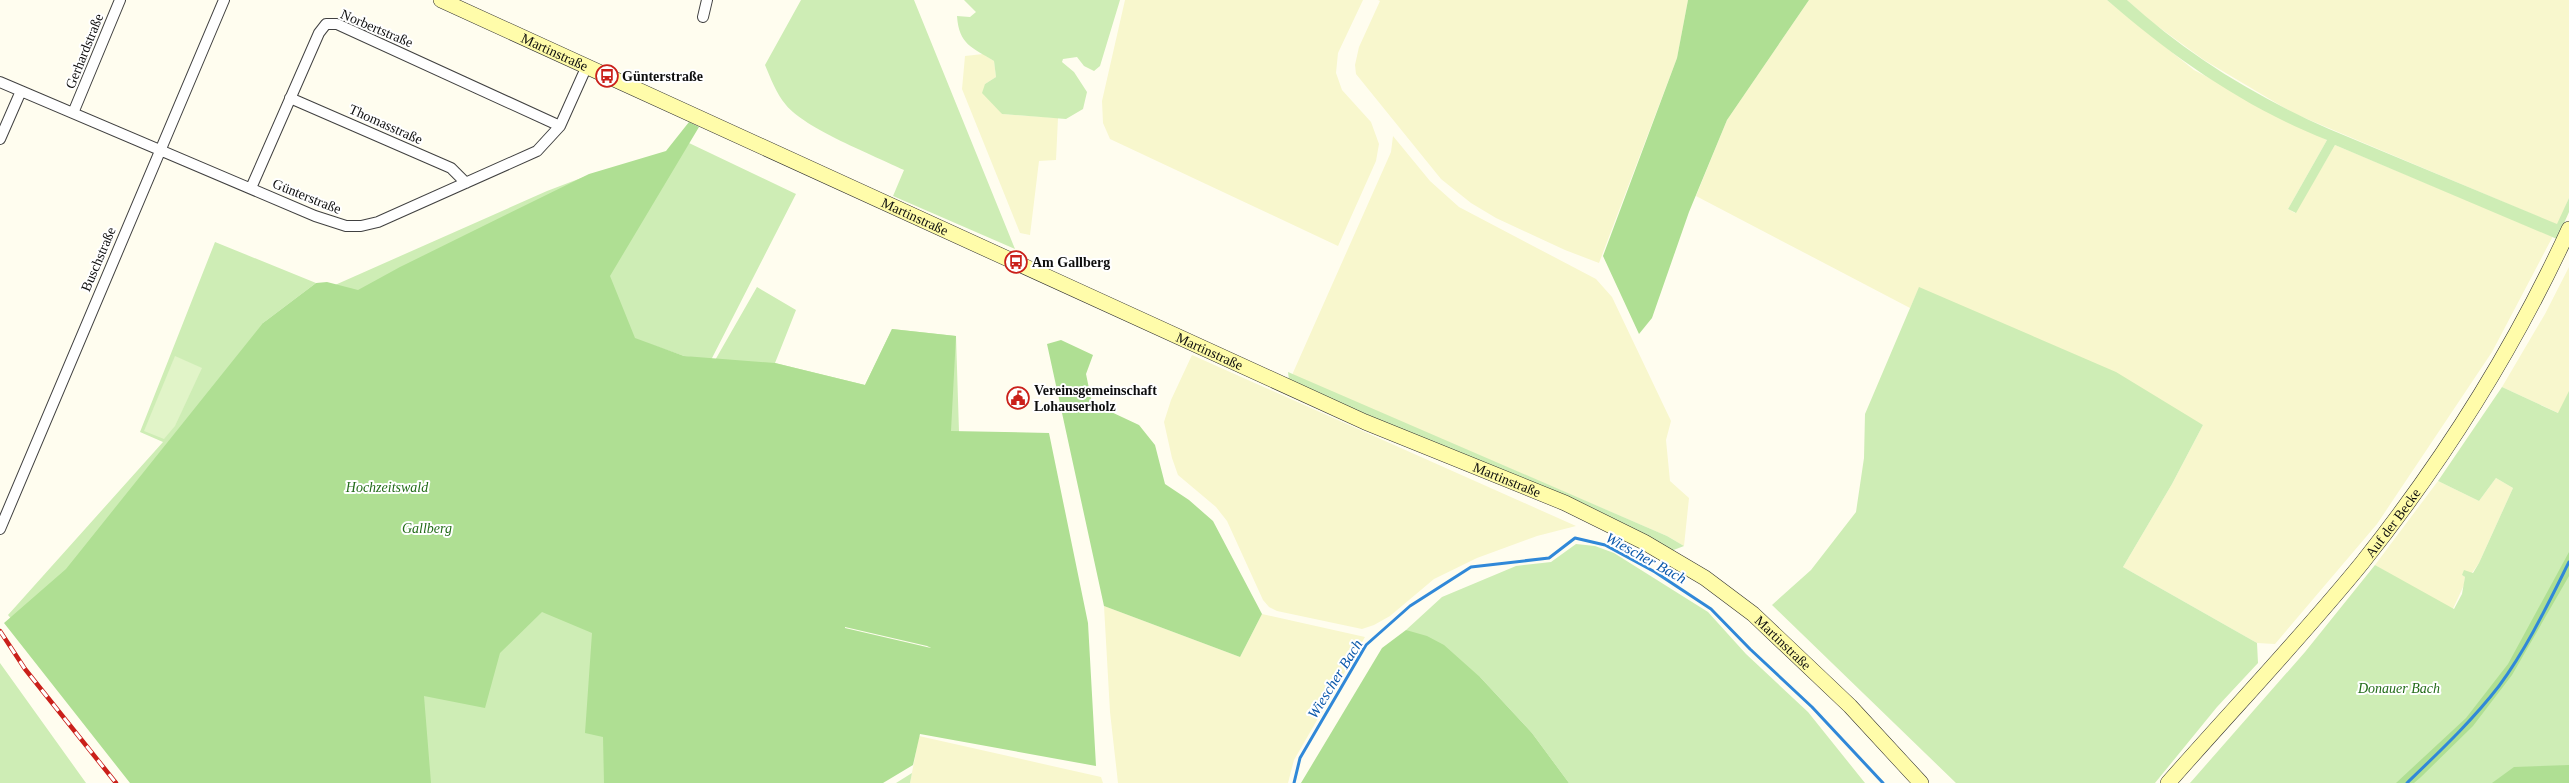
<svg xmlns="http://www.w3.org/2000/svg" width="2569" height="783" viewBox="0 0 2569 783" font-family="Georgia,serif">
	<rect width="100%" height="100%" fill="#fffdef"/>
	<path fill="#f8f7cd" d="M1125,0H1363L1338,53L1336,73L1342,90L1371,122L1379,144L1376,161L1338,246L1110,139L1103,123L1102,101Z
		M1378,0H1688L1677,58L1599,263L1565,250L1496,218L1471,203L1441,179L1356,74L1355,65L1359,47L1380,1Z
		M1809,0H2107L2194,70L2327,140L2288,209L2295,213L2335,145L2553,236L2492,352L2377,524L2275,644L2257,643L2123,567L2172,484L2203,425L1919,288L1910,308L1696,196L1727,120Z
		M2127,0H2569V198L2558,225L2293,113L2204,60L2149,20Z
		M983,54L994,61L996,77L985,84L1002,114L1058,118L1056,160L1039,161L1030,235L1020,233L962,89L965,56Z
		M1393,136L1430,181L1459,207L1596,279L1612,297L1671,421L1666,440L1670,481L1689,498L1684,546L1667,536L1292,375L1391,152Z
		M2569,267V418L2502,387L2545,314Z
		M1192,355L1576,526L1537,536L1477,558L1434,579L1390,616L1374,625L1362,629L1277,611L1269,607L1263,600L1227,521L1216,507L1178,475L1172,458L1164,422L1171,400Z
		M2496,478L2513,488L2479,563L2472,573L2462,575L2465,577L2464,585L2452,611L2375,565L2438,481L2479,501Z
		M1104,606L1240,657L1262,614L1365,637L1294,760L1288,783H1118L1110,712Z
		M919,736L1101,777L1103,783H910Z"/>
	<path fill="#ceedb5" d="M801,0H914L1015,249L893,196L904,170C875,156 804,128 786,105C776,93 771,79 765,65Z
		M964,0H1120L1100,66L1094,71L1084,66L1077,57L1063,59L1062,62L1074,72L1087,92L1083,109L1066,119L1002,114L982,93L985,84L996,77L994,61C972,47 959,45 957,16L970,17L976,12Z
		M2107,0H2127C2186,54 2256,97 2329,129L2557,224L2569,198V212L2557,239L2335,145L2296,213L2288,209L2327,140C2244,107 2174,58 2107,0Z
		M689,143L796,194L711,360L684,356L635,339L591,331L710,369L757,287L796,310L775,363L865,385L892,329L956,336L959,432L956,623L817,615L678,783H138L79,699L8,615L163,442L140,432L215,242L316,283L263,323L326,289L547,191L589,175L681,155Z
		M1919,287L2116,372L2203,425L2172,484L2123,567L2257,643L2258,663L2217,707L2155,783H1956L1772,605L1811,570L1856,512L1864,458L1865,414Z
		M1288,372L1667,536L1684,546L1671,551L1289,380Z
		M2502,387L2558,413L2569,391V783H2190L2305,652L2375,565L2454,609L2462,594L2465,577L2462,575L2464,570L2473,573L2479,563L2513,488L2496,478L2479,501L2438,481Z
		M1576,544L1595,546L1614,553L1708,612L1746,654L1808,712L1865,783H1569L1532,733L1481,678L1406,630L1442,597L1516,566L1551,562Z
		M0,663L86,783H0Z
		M912,773L910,783H896Z"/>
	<path fill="#afdf93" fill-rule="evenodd" d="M1688,0H1809L1727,120L1689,212L1652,318L1639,334L1603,256L1677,58Z
		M689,122L699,127L610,276L635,338L684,356L775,363L865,385L892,329L956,336L951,431L1049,433L1088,623L1096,766L920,734L913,765L883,783H604L603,737L585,733L592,633L542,612L500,653L485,708L424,696L431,783H130L4,623L66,569L263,323L316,283L327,282L358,290L400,267L589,174L666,151ZM845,627L927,646L931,648L845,628Z
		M1061,340L1093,355L1086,374L1092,403L1139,425L1155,445L1165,484L1189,500L1213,521L1262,614L1240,657L1104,606L1047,344Z
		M2569,552V576L2512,675L2473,726L2421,777L2414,783H2396L2466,718L2508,664Z
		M1406,630L1427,636L1444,645L1481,678L1532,733L1569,783H1301L1382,648Z
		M2569,765V783H2492L2514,767Z"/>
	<path fill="#e1f4c8" d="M175,356L202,368L175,426L164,439L144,431Z"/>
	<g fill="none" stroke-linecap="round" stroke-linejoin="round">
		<path stroke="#3088d8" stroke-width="3" d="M1294,783L1300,758L1366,645L1410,606L1471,567L1549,558L1575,538L1605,545L1655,572L1711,609L1750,649L1812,707L1883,783
			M2407,783C2439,752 2472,721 2499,686C2527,648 2548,604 2569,562"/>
		<g stroke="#414141" stroke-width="12">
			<path id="street" d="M703,17L707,0
				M0,82L315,216L346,226H361L378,222L537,151L560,126L586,68
				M290,98L451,168L466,183
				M73,113L120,0
				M0,139L21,91
				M251,188L319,33L326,24H337L560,126
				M0,529L224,0"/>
		</g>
		<g stroke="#303030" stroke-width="16">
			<g id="secondary">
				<path id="s1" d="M441,0L1365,422L1565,503L1644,542L1705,578L1753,614L1850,706L1921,783"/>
				<path id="s2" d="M2168,783C2233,709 2300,639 2362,563C2443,461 2515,347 2569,229"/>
			</g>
		</g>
		<use href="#street" stroke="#fff" stroke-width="10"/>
		<use href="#secondary" stroke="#fffcaa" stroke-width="15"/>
		<g stroke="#ca201a" stroke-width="4.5">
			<path id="rail" d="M0,631L25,669L116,783"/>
		</g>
		<use href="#rail" stroke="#fff" stroke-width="3" stroke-dasharray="9" stroke-linecap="butt"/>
	</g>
	<defs>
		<g id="bus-ring" transform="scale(1.15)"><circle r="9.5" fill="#fff" stroke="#ca201a" stroke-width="1.5"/><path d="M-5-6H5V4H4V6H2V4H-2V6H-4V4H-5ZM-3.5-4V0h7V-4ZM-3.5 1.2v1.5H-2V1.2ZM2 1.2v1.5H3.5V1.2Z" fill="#ca201a"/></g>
		<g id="civic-ring" transform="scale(1.15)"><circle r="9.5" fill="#fff" stroke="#ca201a" stroke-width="1.5"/><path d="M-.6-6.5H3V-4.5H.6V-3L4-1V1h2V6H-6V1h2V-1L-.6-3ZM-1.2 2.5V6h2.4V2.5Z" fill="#ca201a"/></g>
	</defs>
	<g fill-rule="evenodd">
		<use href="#bus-ring" x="607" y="76"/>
		<use href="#bus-ring" x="1016" y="262"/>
		<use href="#civic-ring" x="1018" y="398"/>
	</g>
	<g text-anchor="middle" stroke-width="4" stroke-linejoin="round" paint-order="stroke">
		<g font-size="14" fill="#0e0e0e" stroke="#fff">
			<text transform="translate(377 28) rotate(23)" y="5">Norbertstraße</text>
			<text transform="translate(84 51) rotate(-68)" y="5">Gerhardstraße</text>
			<text dy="5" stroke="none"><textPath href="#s1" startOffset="125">Martinstraße</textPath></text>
			<text transform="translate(386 124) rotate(24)" y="5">Thomasstraße</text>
			<text transform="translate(307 196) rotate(22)" y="5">Günterstraße</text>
			<text dy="5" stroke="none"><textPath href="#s1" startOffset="521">Martinstraße</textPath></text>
			<text transform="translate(98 259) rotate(-67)" y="5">Buschstraße</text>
			<text dy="5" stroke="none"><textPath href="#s1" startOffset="845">Martinstraße</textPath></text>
			<text dy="5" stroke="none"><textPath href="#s1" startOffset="1169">Martinstraße</textPath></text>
			<text dy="5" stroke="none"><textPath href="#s2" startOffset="344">Auf der Becke</textPath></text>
			<text dy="5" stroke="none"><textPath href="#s1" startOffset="1492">Martinstraße</textPath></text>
		</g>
		<g font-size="14" font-weight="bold" fill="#0e0e0e" stroke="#fff" text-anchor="start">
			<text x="622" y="81">Günterstraße</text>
			<text x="1032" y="267">Am Gallberg</text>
			<text x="1034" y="395">Vereinsgemeinschaft<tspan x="1034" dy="16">Lohauserholz</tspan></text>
		</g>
		<g font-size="14" font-style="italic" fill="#236c19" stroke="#fff">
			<text x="387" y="492">Hochzeitswald</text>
			<text x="427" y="533">Gallberg</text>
			<text x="2399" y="693">Donauer Bach</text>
		</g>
		<g font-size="15" font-style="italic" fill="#0c59ab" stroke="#fff">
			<text transform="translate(1646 558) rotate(29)" y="5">Wiescher Bach</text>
			<text transform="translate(1335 679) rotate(-58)" y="5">Wiescher Bach</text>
		</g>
	</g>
</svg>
